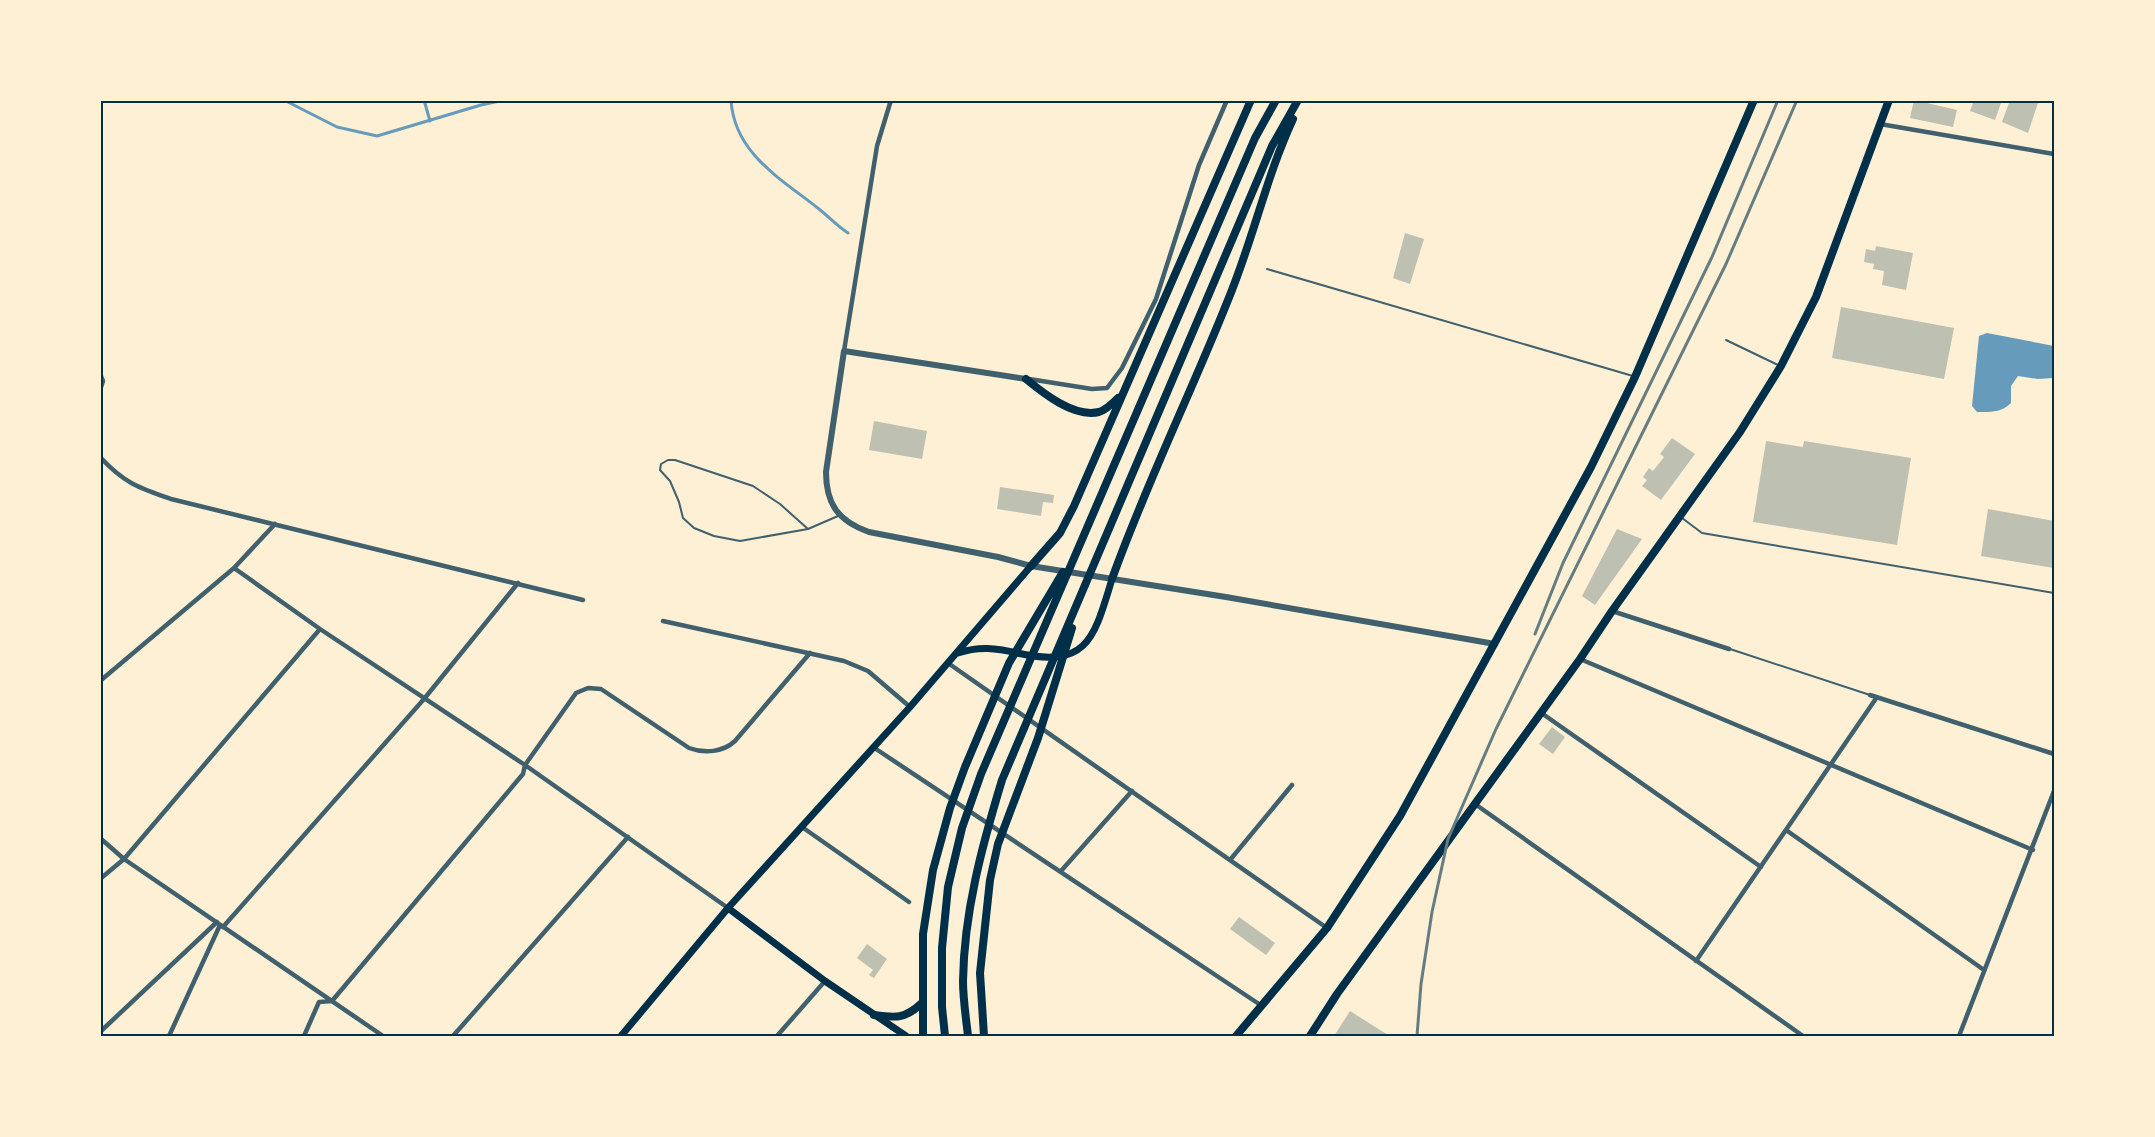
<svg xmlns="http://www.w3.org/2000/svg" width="2155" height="1137" viewBox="0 0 2155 1137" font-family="'Roboto Serif',serif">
	<rect width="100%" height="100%" fill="#fdf0d5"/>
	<path fill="#669bbc" d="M1987,333L2054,346V378L2038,379L2018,376L2011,386V403C2001,413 1990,412 1977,412L1972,406L1979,336Z"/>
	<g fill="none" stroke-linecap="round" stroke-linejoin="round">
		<path stroke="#669bbc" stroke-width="3" d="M284,100L337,127L377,136L481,105L504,100
			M424,100L430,121
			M731,100C734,154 783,180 819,209C829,217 837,226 848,233"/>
	</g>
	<path fill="#bec0b2" d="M1914,100L1957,110L1953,127L1910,118Z
		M1974,100H2002L1995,120L1970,111Z
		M2010,100H2039L2028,133L2002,122Z
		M1405,233L1424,239L1410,284L1393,278Z
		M1876,246L1913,253L1906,290L1882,285L1884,271L1873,269L1874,264L1864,262L1866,249L1875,251Z
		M1841,307L1954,328L1944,379L1832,358Z
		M874,421L927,431L922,459L869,450Z
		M1672,438L1695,454L1661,500L1642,486L1647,480L1643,477L1649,468L1653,471L1664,457L1660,454Z
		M1766,441L1803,447L1804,441L1911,458L1897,545L1753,522Z
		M1000,487L1054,495L1053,503L1043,502L1041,516L997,509Z
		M1988,509L2054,521V568L1981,556Z
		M1617,529L1642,539L1595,605L1582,596Z
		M1552,727L1565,737L1553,754L1539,744Z
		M1239,917L1275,943L1266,955L1230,929Z
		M867,944L887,959L874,978L869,975L873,970L857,958Z
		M1350,1011L1380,1030L1390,1036H1334Z"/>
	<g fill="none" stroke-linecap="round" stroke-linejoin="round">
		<path stroke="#3f606c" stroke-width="2" d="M1267,269L1633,376
			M1726,340L1778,365
			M1682,518L1702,533L2054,593
			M808,529L780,504L753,486L675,460H668L661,464L660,470L670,481L679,502L683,518L694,528L714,536L740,541L808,529L838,516
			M1730,649L1870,695"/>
		<path stroke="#3f606c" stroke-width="4.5" d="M1880,124L2054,154
			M844,351L877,146L891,100
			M100,374L103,381L100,390
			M1029,379L1092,389L1107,388L1122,368L1156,299L1199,165L1227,100
			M100,457C124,483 139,488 171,499L583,600
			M234,568L320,629L525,765L728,908
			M1612,611L1729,649
			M663,621L844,661L868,671L910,707
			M1580,659L2033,850
			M948,663L1327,928
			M100,681L234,568L275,524
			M1870,695L2054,754
			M1540,712L1761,867
			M873,747L1262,1006
			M1475,804L1803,1036
			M802,827L909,902
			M1786,830L1984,970
			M100,838L124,859L383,1036
			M1230,860L1292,785
			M1061,871L1132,791
			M100,879L124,859L320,629
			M223,927L424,699L518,583
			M1696,961L1877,697
			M100,1032L217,922
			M169,1036L220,925
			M304,1036L319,1002L332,1001L523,774L525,765L576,693L588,688L601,689L689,748C705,754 723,752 735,741L810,653
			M453,1036L628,837
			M777,1036L825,981
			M1959,1036L2054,791"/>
		<path stroke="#3f606c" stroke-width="6" d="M1026,379L844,351L826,472C826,504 838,521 869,532L998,557L1031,566L1226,597L1495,644"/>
		<path stroke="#003049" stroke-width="7" d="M958,653C979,646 996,648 1017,653C1088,669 1094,638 1112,579
			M728,908L825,981L906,1036
			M621,1036L728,908L910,707L1031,566"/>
		<path stroke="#003049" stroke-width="8" d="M1236,1036L1327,928L1400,816L1591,467L1635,377L1754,100
			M1310,1036L1337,994L1580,659L1612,611L1740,432L1781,366L1816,297L1889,100"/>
		<path stroke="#003049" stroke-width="8" d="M1026,379C1043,393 1074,418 1099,412C1106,410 1113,403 1118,398
			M1031,566L1060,533L1074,506L1251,100
			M1112,579C1146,484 1191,393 1228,300C1253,240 1266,177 1293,119
			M874,1015C896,1018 905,1019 922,1003
			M923,1036V934L933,870L950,808L965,767L1009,663L1063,572
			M945,1036L942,1007V948L948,887L962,828L981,774L1255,138L1276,100
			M968,1036C966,1018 963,999 963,981C964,912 982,846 1002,780L1272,146L1298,100
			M984,1036L980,973L990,880L998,844L1038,738L1072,628"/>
		<path stroke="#657d81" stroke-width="3" d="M1535,634L1563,563L1712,257L1778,100
			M1417,1036L1421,984L1432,912L1448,839L1496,729L1726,264L1797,100"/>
	</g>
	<rect width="2155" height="1137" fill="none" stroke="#fdf0d5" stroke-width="204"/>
	<rect x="102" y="102" width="1951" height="933" fill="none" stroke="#003049" stroke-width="2"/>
</svg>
